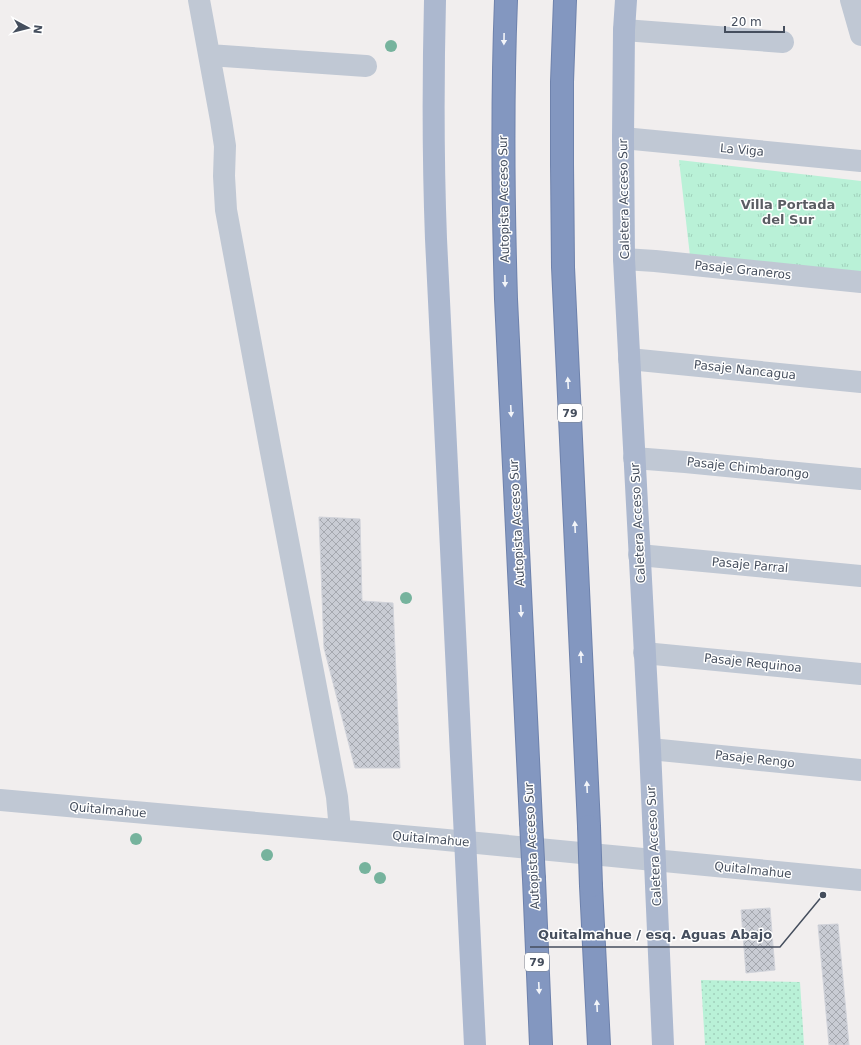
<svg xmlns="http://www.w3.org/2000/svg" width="861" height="1045" viewBox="0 0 861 1045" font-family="'DejaVu Sans',sans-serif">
	<defs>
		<pattern id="grass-dots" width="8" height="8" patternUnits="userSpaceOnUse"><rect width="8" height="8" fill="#b9f1d7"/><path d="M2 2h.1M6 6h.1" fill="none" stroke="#a0d0bb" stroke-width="1.8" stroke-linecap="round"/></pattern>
		<pattern id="park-tufts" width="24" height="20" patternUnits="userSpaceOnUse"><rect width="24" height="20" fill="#b9f1d7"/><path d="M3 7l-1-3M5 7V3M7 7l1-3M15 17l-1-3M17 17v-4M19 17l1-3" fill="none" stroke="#a0d0bb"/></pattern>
		<pattern id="building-cross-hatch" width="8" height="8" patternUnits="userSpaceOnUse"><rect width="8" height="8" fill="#c9ccd4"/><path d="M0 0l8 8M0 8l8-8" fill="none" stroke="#a5a8af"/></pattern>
	</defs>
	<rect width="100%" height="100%" fill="#f1eeee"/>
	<path fill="url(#grass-dots)" d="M701,980L800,982L804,1045H705Z"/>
	<path fill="url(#park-tufts)" d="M679,160L861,181V272L690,256Z"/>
	<path fill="url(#building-cross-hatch)" stroke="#d1d3da" d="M319,517L360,519L362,601L393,603L400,768H355L324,648Z
		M770,908L775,970L746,973L741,910Z
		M838,924L849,1045H829L818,925Z"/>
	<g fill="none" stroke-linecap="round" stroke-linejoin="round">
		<g stroke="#6e82ac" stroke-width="24">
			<path id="highway" d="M506,0C502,100 503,199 506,299L531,822
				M565,0L562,82V164L563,267L589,826
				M534,879L541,1045
				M591,886L599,1045"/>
		</g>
		<path stroke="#c0c8d4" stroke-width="22" d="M199,0L221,120L225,146L224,176L226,210L271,452L337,797L340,830
			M851,0L861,35
			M624,30L783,42
			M209,55L366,66
			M623,138L861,161
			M624,259L655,261L861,282
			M629,359L861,382
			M634,458L685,462L861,479
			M639,555L861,576
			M644,653L861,674
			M650,749L861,770
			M0,800L436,839L861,880"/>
		<path stroke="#acb8cf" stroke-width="22" d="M435,0C433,80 433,159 436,239L475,1045
			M626,0L624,30L623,138L624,259L650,749L663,1045"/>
		<use href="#highway" stroke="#8397c0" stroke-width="22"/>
		<g stroke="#6e82ac" stroke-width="24" stroke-linecap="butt">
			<path id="highway-bridge" d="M531,822L534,879
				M589,826L591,886"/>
		</g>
		<use href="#highway-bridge" stroke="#8397c0" stroke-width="22"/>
	</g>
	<g fill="#76b39d">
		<circle cx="391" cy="46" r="6"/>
		<circle cx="406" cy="598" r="6"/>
		<circle cx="136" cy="839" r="6"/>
		<circle cx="267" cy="855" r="6"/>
		<circle cx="365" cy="868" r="6"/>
		<circle cx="380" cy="878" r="6"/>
	</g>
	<defs><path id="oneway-solid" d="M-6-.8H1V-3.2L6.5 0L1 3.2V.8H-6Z"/></defs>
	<g fill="#f3f5f9">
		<use href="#oneway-solid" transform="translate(504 39) rotate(91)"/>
		<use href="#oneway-solid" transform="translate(505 281) rotate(89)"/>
		<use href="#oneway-solid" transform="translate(568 383) rotate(-93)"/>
		<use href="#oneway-solid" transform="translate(511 411) rotate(87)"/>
		<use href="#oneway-solid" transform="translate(575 527) rotate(-93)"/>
		<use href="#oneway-solid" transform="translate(521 611) rotate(87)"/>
		<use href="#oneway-solid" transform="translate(581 657) rotate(-93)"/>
		<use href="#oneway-solid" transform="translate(587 787) rotate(-93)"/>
		<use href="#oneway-solid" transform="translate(539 988) rotate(87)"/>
		<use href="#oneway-solid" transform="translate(597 1006) rotate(-93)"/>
	</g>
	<g text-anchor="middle" stroke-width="3" stroke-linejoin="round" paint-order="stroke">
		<g fill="#fff" stroke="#7d838e" stroke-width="1">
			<rect x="558" y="404" width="24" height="18" rx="3"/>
			<rect x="525" y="953" width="24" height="18" rx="3"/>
		</g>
		<g font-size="11" font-weight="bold" fill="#454e5d">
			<text x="570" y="417">79</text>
			<text x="537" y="966">79</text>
		</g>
		<g font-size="12" fill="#454e5d" stroke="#fff">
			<text transform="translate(742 150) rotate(5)" y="4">La Viga</text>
			<text transform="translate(504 199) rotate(-91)" y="4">Autopista Acceso Sur</text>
			<text transform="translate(624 199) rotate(-91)" y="4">Caletera Acceso Sur</text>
			<text transform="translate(743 270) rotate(6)" y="4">Pasaje Graneros</text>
			<text transform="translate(745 370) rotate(6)" y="4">Pasaje Nancagua</text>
			<text transform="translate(748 468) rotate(6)" y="4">Pasaje Chimbarongo</text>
			<text transform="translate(517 523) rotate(-93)" y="4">Autopista Acceso Sur</text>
			<text transform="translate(638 523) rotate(-93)" y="4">Caletera Acceso Sur</text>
			<text transform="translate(750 565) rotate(5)" y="4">Pasaje Parral</text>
			<text transform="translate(753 663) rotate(6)" y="4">Pasaje Requinoa</text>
			<text transform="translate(755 759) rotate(6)" y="4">Pasaje Rengo</text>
			<text transform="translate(108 810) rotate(5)" y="4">Quitalmahue</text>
			<text transform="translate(431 839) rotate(5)" y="4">Quitalmahue</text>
			<text transform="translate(532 846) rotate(-93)" y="4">Autopista Acceso Sur</text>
			<text transform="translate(654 846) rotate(-93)" y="4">Caletera Acceso Sur</text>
			<text transform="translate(753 870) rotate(6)" y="4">Quitalmahue</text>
		</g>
		<g font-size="13" font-weight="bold" fill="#5a5d63" stroke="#fff">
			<text x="788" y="209">Villa Portada<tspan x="788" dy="15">del Sur</tspan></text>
		</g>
	</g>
	<path fill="none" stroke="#454e5d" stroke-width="1.5" d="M823 895L780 947H530"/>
	<circle fill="#454e5d" stroke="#fff" stroke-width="1.5" cx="823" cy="895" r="4"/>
	<g font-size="13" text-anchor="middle" font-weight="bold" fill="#454e5d" stroke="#fff" stroke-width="3" stroke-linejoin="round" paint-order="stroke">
		<text x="655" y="939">Quitalmahue / esq. Aguas Abajo</text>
	</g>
	<g transform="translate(28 28) rotate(97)" stroke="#ffffff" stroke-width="3" paint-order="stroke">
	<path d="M0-3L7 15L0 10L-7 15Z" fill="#454e5d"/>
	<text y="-6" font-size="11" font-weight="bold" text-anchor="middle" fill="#454e5d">N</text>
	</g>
	<path d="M725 26v6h59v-6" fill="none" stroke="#454e5d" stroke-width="2"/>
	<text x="731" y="26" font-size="12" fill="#454e5d" stroke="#ffffff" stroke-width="3" paint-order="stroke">20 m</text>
</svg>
